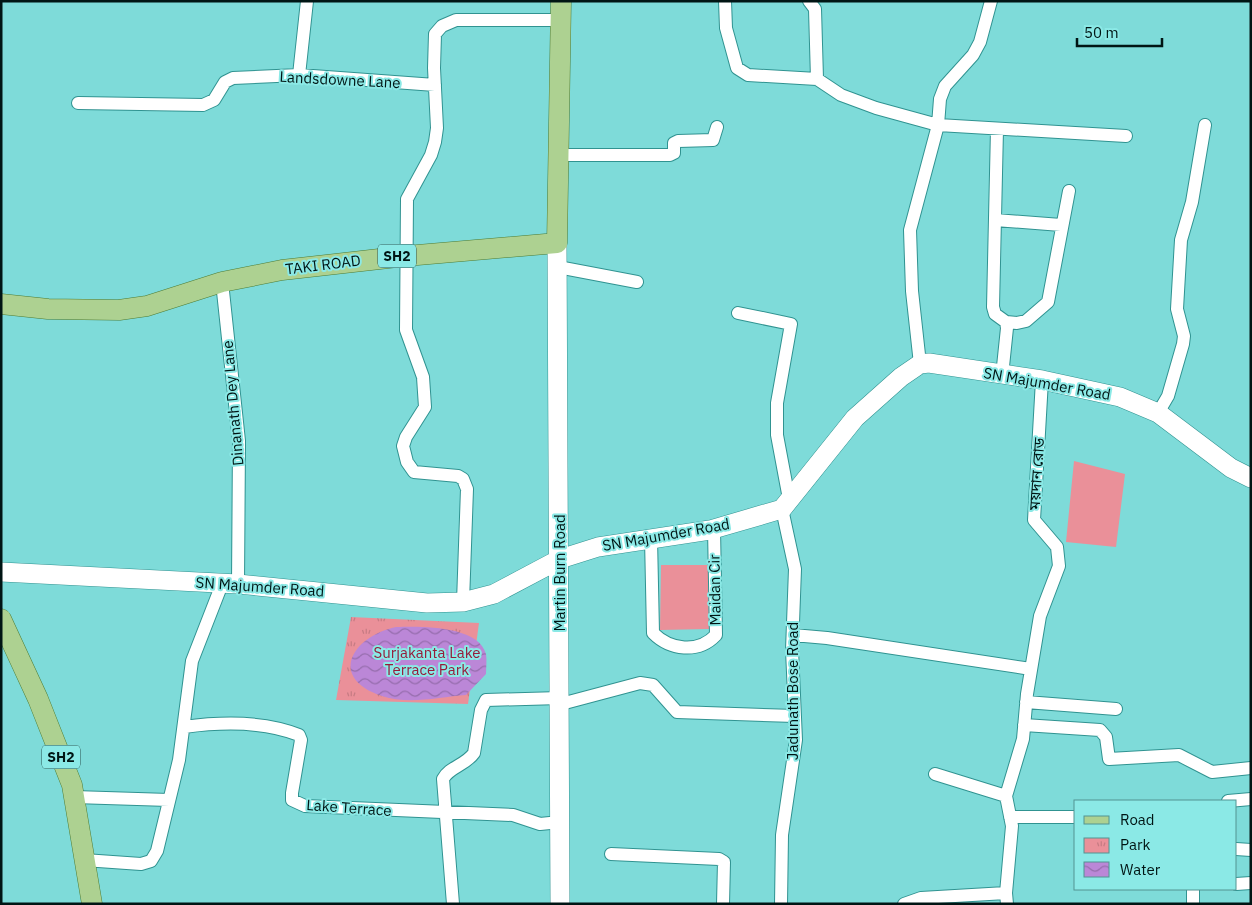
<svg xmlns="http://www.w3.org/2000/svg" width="1252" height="905" viewBox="0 0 1252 905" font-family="'IBM Plex Sans','Noto Sans Bengali',sans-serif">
	<defs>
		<pattern id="park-tufts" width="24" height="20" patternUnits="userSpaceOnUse" patternTransform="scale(1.25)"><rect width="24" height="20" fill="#ea9099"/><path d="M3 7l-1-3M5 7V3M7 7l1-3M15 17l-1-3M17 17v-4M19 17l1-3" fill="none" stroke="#c77b83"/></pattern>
		<pattern id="water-waves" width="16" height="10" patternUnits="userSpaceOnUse" patternTransform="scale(1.25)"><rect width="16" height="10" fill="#bb87d7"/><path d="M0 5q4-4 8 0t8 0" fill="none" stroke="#966dad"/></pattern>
	</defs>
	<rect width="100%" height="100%" fill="#7edbd9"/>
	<path fill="#ea9099" d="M1074,461L1125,474L1116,547L1066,542Z
		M661,565H708L709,629L660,630Z"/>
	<path fill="url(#park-tufts)" d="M351,617L479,623L468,704L336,700Z"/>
	<path fill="url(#water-waves)" d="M396,627C418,626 479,625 486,654C487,660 486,668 486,674L466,695C440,697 408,705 382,696C328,678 351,637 396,627Z"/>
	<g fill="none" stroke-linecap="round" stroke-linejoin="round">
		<g stroke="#309391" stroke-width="14">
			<path id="minor" d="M725,1L726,28L737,68L748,75L817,79L841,95L876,108L938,125L940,99L945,86L973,55L980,42L991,1
				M809,1L815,9L817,79
				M299,75L307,1
				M78,103L203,105L214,100L225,82L233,78L299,75L435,85
				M997,129L993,307L995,314L1006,322L1007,328L1002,376
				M559,155H670L674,153V143L678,141L713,140L717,127
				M995,220L1061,225
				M558,267L637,282
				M222,282L239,441L238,584
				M738,313L791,324L777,403V435L789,499
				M1006,322L1017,323L1026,321L1048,302L1069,191
				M920,364L912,291L910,230L938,125L1126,136
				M1158,413L1168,396L1183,344L1184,336L1177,309L1181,240L1192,202L1205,125
				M651,538L653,633C670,650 698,654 716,635L714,529
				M463,602L467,489L463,479L458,476L414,472L407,462L403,446L406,437L425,407L423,377L406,330L407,199L431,155L435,142L437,128L434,68L435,34L442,26L456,20H561
				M793,635L827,638L1031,669
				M1026,702L1116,709
				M561,704L640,683L653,685L677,712L795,716
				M1024,725L1100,730L1106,737L1109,759L1179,755L1212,772L1251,768
				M184,727C221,722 264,721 299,735L301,740L292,793V800L305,806L513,815L540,824L560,822
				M935,774L1006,796
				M74,797L169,800
				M1228,801L1251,799
				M1010,817H1076
				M1236,849L1251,850
				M611,854L719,859L724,862L723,904
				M84,860L141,864L151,861L157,851L179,760L192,661L222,584
				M1236,884L1251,883
				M453,904L443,779C449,767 466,765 474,753L481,710L486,700L560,698
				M781,904L782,835L796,740L792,650L795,569L782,509
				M904,904L921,898L1006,893
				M1007,904L1006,893L1012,826L1006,796L1023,739L1027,694L1040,616L1059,566L1057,547L1034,520L1042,380
				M1193,904V889"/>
		</g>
		<g stroke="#309391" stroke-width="20">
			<path id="secondary" d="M557,243L560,904
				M1,572L238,584L427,603L463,602L494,594L560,559L598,547L710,530L782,509L855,418L901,377L920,364L929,363L1042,380L1120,397L1158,413L1231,468L1251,478"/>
		</g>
		<g stroke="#4d7c35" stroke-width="21">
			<path id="primary" d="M1,304L48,309L119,310L147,306L222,282L282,270L406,256L557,243L561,1
				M1,619L38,699L72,785L92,904"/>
		</g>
		<use href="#minor" stroke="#fff" stroke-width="12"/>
		<use href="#secondary" stroke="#fff" stroke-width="19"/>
		<use href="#primary" stroke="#add191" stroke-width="20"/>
	</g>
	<g text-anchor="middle" stroke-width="4" stroke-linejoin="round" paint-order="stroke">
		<g fill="#8be9e6" stroke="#2a5553" stroke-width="1">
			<rect x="378" y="244.5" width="38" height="23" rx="4"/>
			<rect x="42" y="745.5" width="38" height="23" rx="4"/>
		</g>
		<g font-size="14" font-weight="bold" fill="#001514">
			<text x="397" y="261">SH2</text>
			<text x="61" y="762">SH2</text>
		</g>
		<g font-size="15" fill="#001514" stroke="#8be9e6">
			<text transform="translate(340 80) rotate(3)" y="5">Landsdowne Lane</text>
			<text transform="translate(323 265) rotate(-7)" y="5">TAKI ROAD</text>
			<text transform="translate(1047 384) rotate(10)" y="5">SN Majumder Road</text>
			<text transform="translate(233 403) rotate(-95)" y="5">Dinanath Dey Lane</text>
			<text transform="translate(1037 474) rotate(-86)" y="5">ময়দান রোড</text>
			<text transform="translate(666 535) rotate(-10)" y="5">SN Majumder Road</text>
			<text transform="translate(560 573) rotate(-90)" y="5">Martin Burn Road</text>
			<text transform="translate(260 587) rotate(4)" y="5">SN Majumder Road</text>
			<text transform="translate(715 590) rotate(-91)" y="5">Maidan Cir</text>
			<text transform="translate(793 691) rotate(-90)" y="5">Jadunath Bose Road</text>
			<text transform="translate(349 808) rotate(4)" y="5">Lake Terrace</text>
		</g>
		<g font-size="15" fill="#961c3a" stroke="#8be9e6">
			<text x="427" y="658">Surjakanta Lake<tspan x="427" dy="17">Terrace Park</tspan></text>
		</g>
	</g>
	<rect width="1252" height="905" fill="none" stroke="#001514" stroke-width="5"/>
	<rect x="1074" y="800" width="162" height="90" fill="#8be9e6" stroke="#539492"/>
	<rect x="1084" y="816" width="25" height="8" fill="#add191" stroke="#539492"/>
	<text x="1120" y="825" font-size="15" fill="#001514">Road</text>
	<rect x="1084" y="838" width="25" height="15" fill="url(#park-tufts)" stroke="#539492"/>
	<text x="1120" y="850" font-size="15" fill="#001514">Park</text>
	<rect x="1084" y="862" width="25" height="15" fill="url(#water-waves)" stroke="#539492"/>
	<text x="1120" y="875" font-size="15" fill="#001514">Water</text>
	<path d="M1077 38v8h85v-8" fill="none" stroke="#001514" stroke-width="2.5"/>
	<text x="1084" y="38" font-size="15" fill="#001514" stroke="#8be9e6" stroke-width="4" paint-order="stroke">50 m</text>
</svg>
